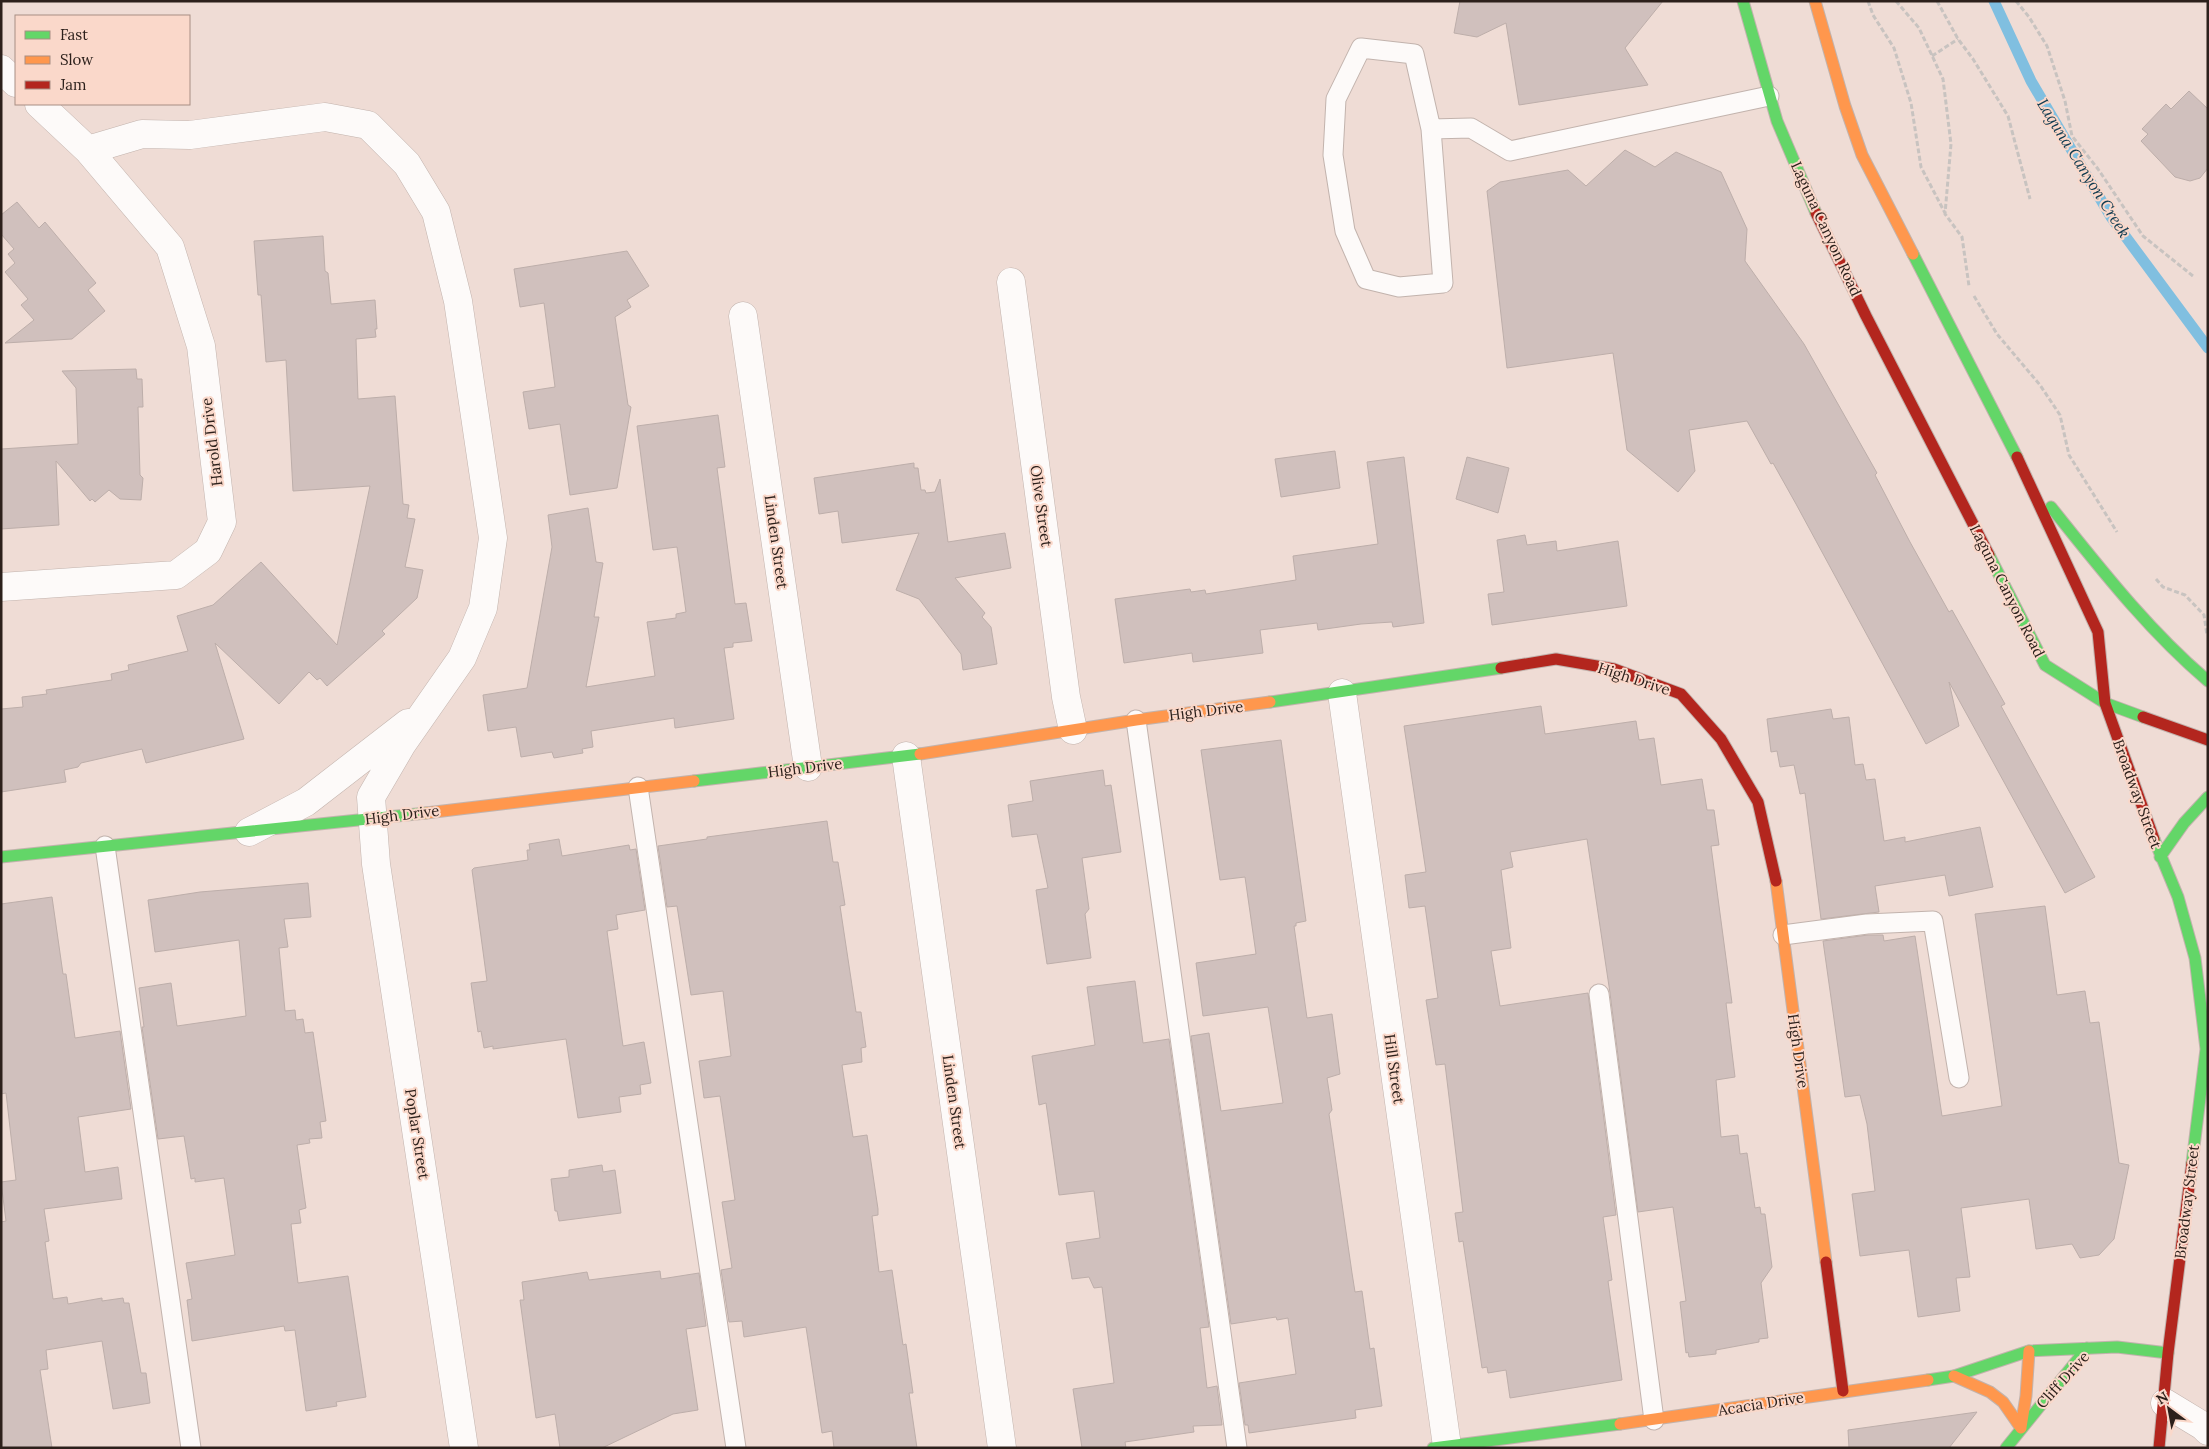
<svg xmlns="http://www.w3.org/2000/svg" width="2209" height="1449" viewBox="0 0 2209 1449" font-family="Lora,serif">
	<rect width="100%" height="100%" fill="#efdcd5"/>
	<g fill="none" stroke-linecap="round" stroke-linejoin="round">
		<path stroke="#80bfe0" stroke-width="11" d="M1994,1L2031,81L2111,217L2208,348"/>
	</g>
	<path fill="#d0c0bd" stroke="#bdaeaa" d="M1460,1H1663L1625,48L1648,85L1519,105L1506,23L1477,37L1454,33Z
		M2189,91L2208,109V168L2200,178L2190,181L2175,177L2141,141L2148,134L2142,129L2166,104L2171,109Z
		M1625,150L1655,167L1676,152L1721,172L1747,229L1745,261L1804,344L1877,473L1875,475L1910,542L1949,612L1952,610L1996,688L2005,704L2001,706L2095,877L2065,893L1949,682L1959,726L1926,744L1796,504L1773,463L1771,464L1747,421L1689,430L1695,471L1678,492L1627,450L1613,353L1507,368L1487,191L1500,182L1568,170L1586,186Z
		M17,202L39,228L45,222L96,283L88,290L105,311L72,339L5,343L34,320L21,305L28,299L5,272L15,263L8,254L14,249L1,234V215Z
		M323,236L325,271L328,273L331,304L375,300L377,329H375L376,337L356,339L358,399L395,396L403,504L409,505L407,518L415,519L405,567L423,570L417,598L382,631L385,634L327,686L320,678L317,680L309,672L279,704L215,643L244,739L146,763L142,749L81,763L78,767L64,770L66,782L1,792V709L23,707L22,697L47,694L46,690L112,680L111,674L129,670L128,665L188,651L177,616L213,605L261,562L337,645L370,486L293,491L286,360L266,362L261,295H258L254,241Z
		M627,251L649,286L627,300L631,307L615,317L628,405L631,407L617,488L570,495L560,424L529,429L523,392L555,387L544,303L520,307L514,269Z
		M136,369L137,379H142L143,407H138L140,475L143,478L141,500L120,499L109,490L95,502L92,499L90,501L56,461L59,525L1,529V449L78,444L76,388L62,371Z
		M718,415L725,467L717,468L735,604L746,603L752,641L733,643V647L724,648L734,719L675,728L674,718L591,731L593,747L582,749L583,753L554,758L552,752L521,757L516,727L488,731L483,695L527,688L552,547L548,515L588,508L596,562L603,563L594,617H599L586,687L655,676L647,622L676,618V614L686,612L677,547L653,550L637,426Z
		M1335,451L1340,488L1281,497L1275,459Z
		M1404,457L1424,623L1393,627L1392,622L1361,624L1318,630L1317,623L1260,630L1263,653L1193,662L1192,653L1124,663L1115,599L1190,589L1191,592L1205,590L1206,594L1296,580L1293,556L1378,544L1367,462Z
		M1467,457L1509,468L1498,513L1456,499Z
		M914,463V468H918L921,490H925L926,493L935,492L940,479L948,542L1005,533L1011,568L955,578L985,613L982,617L991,627L997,664L963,670L961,654L919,599L896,590L919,533L842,543L838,511L819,514L814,478Z
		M1525,535L1527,545L1556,541L1557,551L1618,541L1627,606L1492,625L1488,594L1504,592L1497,540Z
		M1541,706L1545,734L1636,721L1639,740L1654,738L1661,785L1702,779L1707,810H1714L1719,845L1711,846L1732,1003H1726L1735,1077L1716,1080L1721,1137L1738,1135L1740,1154L1747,1153L1755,1208L1760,1207L1761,1214H1765L1772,1267L1761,1283L1768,1338L1759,1339V1342L1716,1350V1354L1689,1357L1688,1352L1686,1353L1680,1302L1686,1301L1673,1207L1638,1212L1610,993L1587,839L1510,852L1513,867L1501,870L1511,948L1491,951L1500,1006L1588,993L1616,1215L1603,1217L1612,1280L1608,1281L1622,1380L1510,1398L1506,1370L1488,1373L1487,1367L1482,1368L1463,1241L1459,1242L1455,1213L1463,1212L1445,1064L1436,1065L1426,1000L1438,998L1425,906L1409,908L1405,875L1426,872L1404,726Z
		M1831,709L1833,719L1849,717L1855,765L1863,764L1866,780L1875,779L1884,841L1905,837V842L1980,827L1993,887L1949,896L1945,875L1875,886L1879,912L1821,919L1805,793L1800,794L1794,765L1780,767L1777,751L1771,752L1767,719Z
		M1281,740L1306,921L1296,923V926H1294L1307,1018L1332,1014L1340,1074L1327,1078L1332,1110L1329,1114L1352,1273L1355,1292L1362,1291L1370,1349L1374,1348L1382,1406L1355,1410L1356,1418L1249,1433L1248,1425H1245L1239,1383L1296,1374L1288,1318L1277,1320L1276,1317L1231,1324L1191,1036L1209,1033L1221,1111L1283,1103L1268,1007L1203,1016L1196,963L1256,954L1245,877L1220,880L1201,750Z
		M1103,770L1105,786L1111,785L1121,852L1082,858L1089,909L1085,914L1091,958L1047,964L1036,890L1048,888L1037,834L1012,837L1008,805L1033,801L1030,781Z
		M827,821L833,862H838L845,905L840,906L856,1012H861L866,1047L861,1048L862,1062L842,1065L853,1137L867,1135L878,1209V1215L872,1216L879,1272L892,1270L903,1345L906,1344L913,1393H909L917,1448H834L832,1431L822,1433L806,1327L744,1337L742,1321L729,1322L721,1270L732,1268L722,1202L735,1200L720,1096L704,1098L699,1061L731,1056L723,991L691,995L677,906L667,907L658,846L707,839V837Z
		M559,839L562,856L629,845L630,850L636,849L645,910L616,915L618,929L607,931L623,1046L644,1042L651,1083L640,1085L641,1094L619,1097L621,1112L578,1118L566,1039L493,1049V1046L484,1048L481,1031L478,1032L471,983L487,981L472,870L474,868L528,860L527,850H530L529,844Z
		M308,883L311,917L284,919L288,947L279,948L285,1011L295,1010L296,1020L303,1019L305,1033L313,1032L326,1121L320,1122L322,1138L309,1139L310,1143L297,1145L306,1208L299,1210L301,1223L291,1224L298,1283L348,1276L366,1397L336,1402L337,1406L306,1411L295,1330L285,1331L284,1326L192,1341L187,1300L192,1299L186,1263L235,1255L224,1178L195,1182V1178L191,1179L184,1136L158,1139L142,1027H144L139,988L171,983L177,1026L246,1016L239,940L155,952L148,900L200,892Z
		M52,897L63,974H66L75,1038L120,1031L131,1109L78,1117L85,1172L118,1167L122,1199L44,1209L49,1241L45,1242L53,1299L67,1297L68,1304L102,1298V1301L123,1298L124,1303H129L141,1373H146L150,1403L113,1409L102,1341L46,1350L48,1369L40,1370L52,1448H1V1222L6,1221L1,1182L16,1180L6,1093L1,1094V904Z
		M2045,906L2057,995L2085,991L2090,1023L2099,1022L2119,1163L2129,1165L2114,1239L2099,1255L2080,1258L2072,1244L2036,1249L2029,1199L1961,1208L1970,1277L1956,1278L1960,1311L1918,1317L1909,1250L1860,1256L1852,1194L1875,1191L1867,1124L1860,1095L1845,1097L1823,941L1868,935H1883L1884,941L1915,936L1942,1116L2002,1106L1975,914Z
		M1135,981L1143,1043L1169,1039L1209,1327L1200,1328L1207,1388L1217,1386L1222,1425L1193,1426L1194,1432L1125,1442L1126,1448H1082L1073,1389L1114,1383L1102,1287L1094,1288L1089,1277L1072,1279L1066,1243L1100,1238L1094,1191L1059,1195L1046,1103L1039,1105L1032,1056L1095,1045L1087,987Z
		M602,1165L603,1172L615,1170L621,1213L559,1221L557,1211H555L551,1179L569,1177V1170Z
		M660,1271L661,1279L699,1273L706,1326L686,1329L698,1410L673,1414L602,1448H560L555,1414L536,1418L520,1300H524L522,1282L587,1272L589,1280Z
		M1977,1412L1949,1448H1849L1848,1430Z"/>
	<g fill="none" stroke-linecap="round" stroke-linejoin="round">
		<g stroke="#c2b3ad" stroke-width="21">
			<path id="lane" d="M1431,129L1443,283L1399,287L1366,279L1345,231L1333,155L1336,99L1361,48L1414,54L1431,129L1471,128L1510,151L1769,96
				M1136,720L1237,1448
				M638,787L736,1448
				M105,846L191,1448
				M1783,935L1867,924L1933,921L1959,1078
				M1599,994L1654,1420"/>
		</g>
		<g stroke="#c2b3ad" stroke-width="29">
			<path id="street" d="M1,69L16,83
				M39,104L88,150L142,134L190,135L325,117L368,125L407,164L436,212L458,301L493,538L483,608L462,658L402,744L371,797L376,864L464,1448
				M1011,282L1066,697L1073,730
				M743,316L808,767
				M1,587L176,575L208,551L222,522L201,346L170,247L88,150
				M1342,693L1447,1446
				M906,756L1002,1448
				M249,832L306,802L408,723
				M2165,1403L2203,1426L2208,1431"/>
		</g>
		<g stroke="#c2b3ad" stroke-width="13">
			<path id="fast" d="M1743,1L1777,121L1816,213
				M1913,254L2017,457
				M2051,507C2100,568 2148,630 2208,681
				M1989,555L2045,665L2105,703L2143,717
				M1270,702L1501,668
				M694,781L920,754
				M2154,839L2178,897L2195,958L2206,1049L2192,1163
				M1,857L426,813
				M2160,857L2184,823L2208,797
				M1928,1380L1954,1376L2029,1351L2117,1347L2168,1353
				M1433,1448L1620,1424
				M2006,1448L2087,1348"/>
		</g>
		<g stroke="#c2b3ad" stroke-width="13">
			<path id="slow" d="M1815,1L1845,106L1862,155L1913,254
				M920,754L1136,720L1270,702
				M426,813L694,781
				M1776,881L1826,1262
				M1954,1376L1990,1392L2003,1402L2021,1428
				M1620,1424L1928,1380
				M2021,1427L2026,1396L2029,1351"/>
		</g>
		<g stroke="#c2b3ad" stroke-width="13">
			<path id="jam" d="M1816,213L1866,316L1989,555
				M2017,457L2098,632L2105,703L2154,839
				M1501,668L1556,659L1614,669L1681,694L1721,739L1758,802L1776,881
				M2143,717L2208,740
				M1826,1262L1843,1391
				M2159,1448L2168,1353L2192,1163"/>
		</g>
		<path stroke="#c8c3c0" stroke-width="3" stroke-dasharray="5 2.5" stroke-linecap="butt" d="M1868,1L1873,15L1894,48L1911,103L1921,167L1945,213
			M1896,1L1919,28L1943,79L1951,144L1945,214L1962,237L1969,286
			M1937,1L1958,39L1973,59L2008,116L2030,199
			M2016,1L2029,17L2047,46L2065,101L2072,136L2098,169L2143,236L2193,276
			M1932,56L1958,39
			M1974,296L1997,334L2040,385L2060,415L2069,455L2117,532
			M2156,579L2163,587L2185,595L2204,615L2207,635"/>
		<use href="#lane" stroke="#fdfaf9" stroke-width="19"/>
		<use href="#street" stroke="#fdfaf9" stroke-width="28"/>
		<use href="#fast" stroke="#63d668" stroke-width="11"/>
		<use href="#slow" stroke="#ff974d" stroke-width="11"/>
		<use href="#jam" stroke="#b3261e" stroke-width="11"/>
	</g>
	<g text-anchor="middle" stroke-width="4" stroke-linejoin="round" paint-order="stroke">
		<g font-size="15" fill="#2c201b" stroke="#fad8ca">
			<text transform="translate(1826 229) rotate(65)" y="5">Laguna Canyon Road</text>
			<text transform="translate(212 442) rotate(-97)" y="5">Harold Drive</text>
			<text transform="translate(1041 506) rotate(82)" y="5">Olive Street</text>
			<text transform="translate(776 542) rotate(82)" y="5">Linden Street</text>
			<text transform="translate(2007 591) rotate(63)" y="5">Laguna Canyon Road</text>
			<text transform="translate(1634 679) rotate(18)" y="5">High Drive</text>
			<text transform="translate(1206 711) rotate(-7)" y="5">High Drive</text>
			<text transform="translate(805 768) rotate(-7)" y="5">High Drive</text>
			<text transform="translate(2137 794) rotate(70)" y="5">Broadway Street</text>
			<text transform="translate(402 815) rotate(-7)" y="5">High Drive</text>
			<text transform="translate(1798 1051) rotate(82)" y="5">High Drive</text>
			<text transform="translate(1394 1069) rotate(82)" y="5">Hill Street</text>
			<text transform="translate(954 1102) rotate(82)" y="5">Linden Street</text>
			<text transform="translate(417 1134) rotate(81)" y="5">Poplar Street</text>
			<text transform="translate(2187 1202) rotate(-83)" y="5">Broadway Street</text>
			<text transform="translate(2063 1380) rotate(-48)" y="5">Cliff Drive</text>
			<text transform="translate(1761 1404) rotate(-9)" y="5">Acacia Drive</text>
		</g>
		<g font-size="16" font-style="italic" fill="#103b50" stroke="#fad8ca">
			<text transform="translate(2084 168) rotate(58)" y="6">Laguna Canyon Creek</text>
		</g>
	</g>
	<rect width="2209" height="1449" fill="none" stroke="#2c201b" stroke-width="5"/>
	<rect x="15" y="15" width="175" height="90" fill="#fad8ca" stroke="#a88e84"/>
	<rect x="25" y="31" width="25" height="8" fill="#63d668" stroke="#a88e84"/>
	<text x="60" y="40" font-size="15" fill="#2c201b">Fast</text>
	<rect x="25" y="56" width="25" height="8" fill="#ff974d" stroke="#a88e84"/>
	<text x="60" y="65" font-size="15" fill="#2c201b">Slow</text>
	<rect x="25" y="81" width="25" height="8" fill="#b3261e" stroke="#a88e84"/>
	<text x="60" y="90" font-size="15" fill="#2c201b">Jam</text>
	<g transform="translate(2169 1409) rotate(328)" stroke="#fad8ca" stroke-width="4" paint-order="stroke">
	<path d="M0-4L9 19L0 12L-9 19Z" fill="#2c201b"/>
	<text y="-8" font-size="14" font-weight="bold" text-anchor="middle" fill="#2c201b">N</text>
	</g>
</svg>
